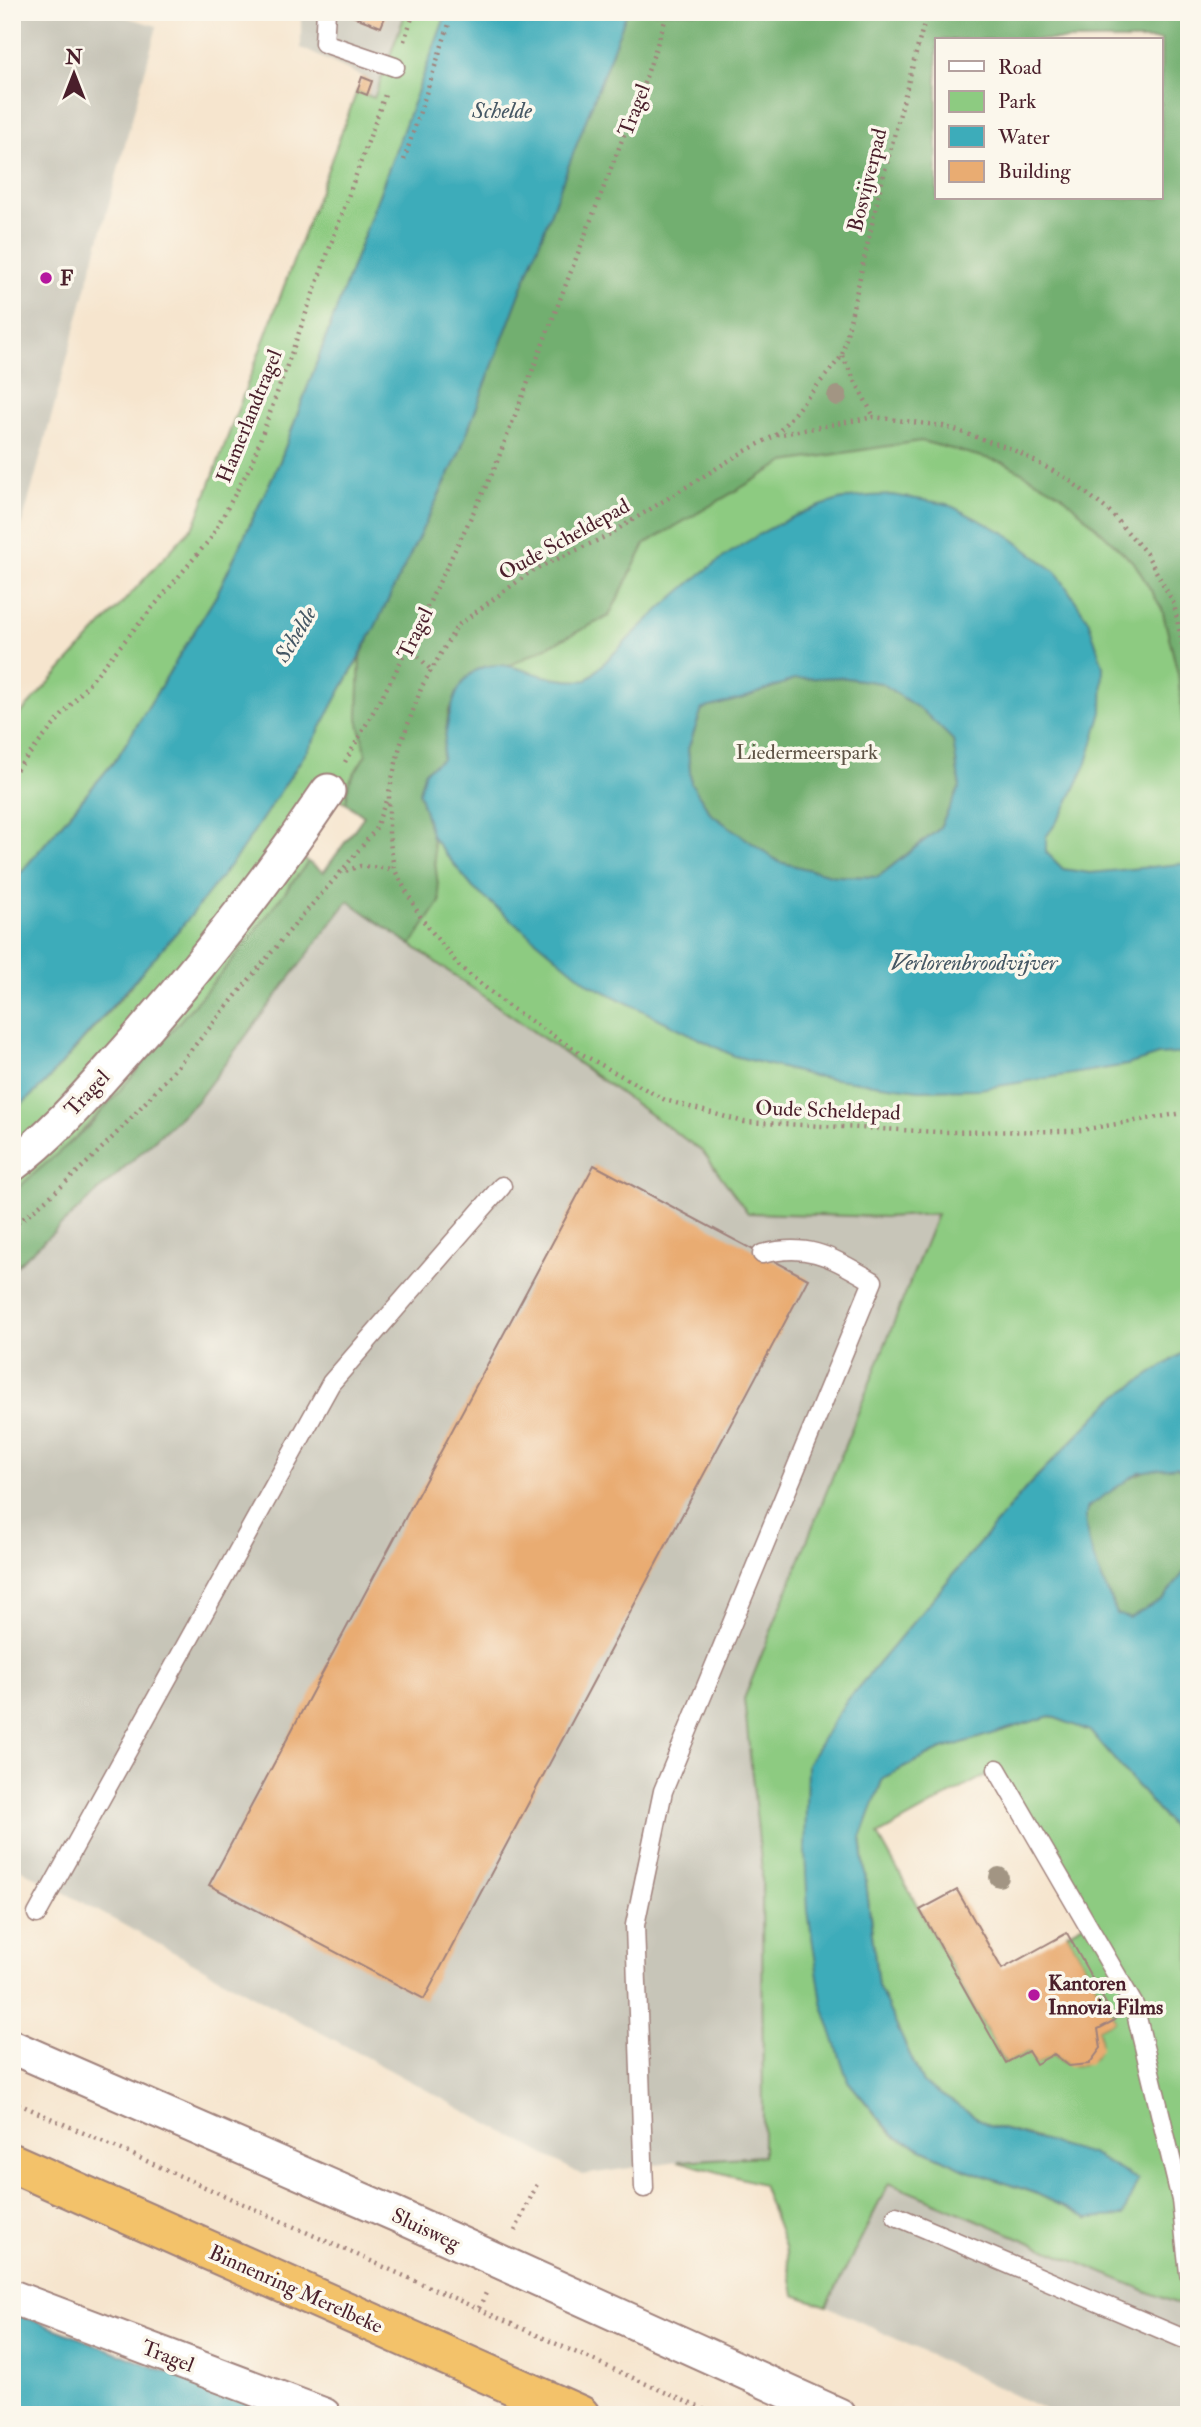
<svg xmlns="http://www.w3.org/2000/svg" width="1201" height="2427" viewBox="0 0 1201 2427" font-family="'IM FELL Double Pica',serif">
	<rect width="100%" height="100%" fill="#fbf7ec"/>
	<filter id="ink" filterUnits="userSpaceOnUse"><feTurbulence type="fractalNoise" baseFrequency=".0143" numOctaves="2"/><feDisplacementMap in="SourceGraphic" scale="14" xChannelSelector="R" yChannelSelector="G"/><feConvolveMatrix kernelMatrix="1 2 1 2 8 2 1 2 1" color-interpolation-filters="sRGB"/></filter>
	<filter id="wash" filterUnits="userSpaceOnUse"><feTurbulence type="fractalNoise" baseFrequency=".00686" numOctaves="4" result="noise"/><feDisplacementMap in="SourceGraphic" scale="28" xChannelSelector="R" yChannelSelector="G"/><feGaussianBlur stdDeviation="1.57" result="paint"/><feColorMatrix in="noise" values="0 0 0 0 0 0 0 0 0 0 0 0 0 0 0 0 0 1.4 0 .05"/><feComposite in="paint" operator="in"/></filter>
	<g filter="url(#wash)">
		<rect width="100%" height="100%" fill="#f6e5ce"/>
		<path fill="#c7c5b8" d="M12,12H107L157,26L12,562Z
			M301,12H406L373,99L357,91L362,76L301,48Z
			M348,900L703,1153L748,1213L885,1217L938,1214L744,1699L762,1870L763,2157L678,2161L582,2175L12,1864V1270L196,1102Z
			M889,2183L1189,2309V2415H1056L827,2306Z"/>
		<path fill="#8dcb81" stroke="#6c7556" stroke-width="2" fill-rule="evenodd" d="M406,12H447L280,461L216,596L117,758L12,883V723L195,524L357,91L374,98Z
			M692,12H1189V1349L1113,1399L1027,1487L844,1704L848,2081L893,2136L965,2169L1035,2193L1088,2218L1037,2138L990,2126L923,2083L878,1986L861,1837L883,1778L939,1750L1050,1716L1090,1731L1189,1847V2309L889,2183L827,2306L794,2295L785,2247L762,2184L678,2161L763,2156L762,1870L744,1699L937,1214L885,1217L748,1213L703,1152L348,900L323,873L364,816L320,785L280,842L308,862C259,930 205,995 150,1058C107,1106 64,1153 12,1193V1113L45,1083L126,992L295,770L360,657L358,718L366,754L349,782L347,801ZM937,40H1161V198H937ZM997,1769L1085,1923L1067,1933L1115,2020L1098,2029C1109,2060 1075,2079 1054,2054L1036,2064L1028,2051L1005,2063L878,1835Z"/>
		<path fill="#72af6f" stroke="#5e674d" stroke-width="2" fill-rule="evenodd" d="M627,12H1189V791L1178,674L1162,609L1135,564L1062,495L1005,463L921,441L785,462L645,544L609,616L509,666L483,667L449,710L442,759L425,771L419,792L432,837L440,902L411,945L348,901L196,1102L12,1270V1193L89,1126L236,956L308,862L324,872L364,816L346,803L349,782L366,754L358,718L360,657L458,456ZM937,40H1161V198H937Z
			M840,677L881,683L924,712L953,739L960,787L939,829L878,877L835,876L779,862L711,814L691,783L688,749L702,709L744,698L795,679Z
			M1159,1467H1177L1189,1477V1566L1164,1598L1129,1619L1117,1614C1108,1591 1078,1533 1086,1511C1090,1504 1100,1498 1106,1493C1123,1480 1138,1472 1159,1467Z"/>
		<path fill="#3dacba" stroke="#446672" stroke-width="2" fill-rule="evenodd" d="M447,12H627L458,456L374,629L313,742L241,851L189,918L45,1083L12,1113V883L117,758L216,596L280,461Z
			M892,495L947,504L1005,533L1057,573L1088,620L1103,666L1102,712L1087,763L1063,813L1046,837V852L1063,869L1090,873L1189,863V1053L1158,1055L1127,1065L980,1089L919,1090L813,1076L734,1056L589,984L473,888L432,837L419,792L425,771L442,759C448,717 453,653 513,667C539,674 560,683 587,680C661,606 735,530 839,500C855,496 875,496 892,495ZM840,677L881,683L924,712L953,740L960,787L939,829L878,877L835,876L779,862L711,814L691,783L688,749L702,709L744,698L795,679Z
			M1189,1349V1477L1177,1467L1139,1472L1088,1507C1077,1532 1107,1589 1117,1614L1129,1618L1164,1598L1189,1566V1847L1090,1731L1050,1716L939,1750L883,1778L861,1838L878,1986L923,2083L990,2126L1091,2154L1138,2180L1123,2216L1088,2218L1035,2193L965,2169L894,2136L848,2081L822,2003L808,1911L805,1852L807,1764L844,1704L1027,1487L1113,1399Z
			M12,2312L278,2415H12Z"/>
		<g id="blocks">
			<path fill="#e9ac72" d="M342,12H387L381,27Z
				M362,77L372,81L367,95L357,91Z
				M594,1165L808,1279L424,1999L209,1885Z
				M957,1890L1002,1969L1067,1933L1115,2020L1098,2029L1101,2048L1089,2064L1069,2066L1054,2054L1036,2064L1028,2051L1006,2063L920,1910Z"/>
		</g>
	</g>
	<g filter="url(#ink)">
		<use href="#blocks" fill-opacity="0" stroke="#a0827c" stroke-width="2"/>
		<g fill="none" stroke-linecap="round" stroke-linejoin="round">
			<g stroke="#a0827c" stroke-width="21">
				<path id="service" d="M326,12L324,43L395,67
					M997,1769L1134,2005L1181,2200L1189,2273
					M37,1914L331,1383L502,1186
					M644,2188L635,1925L663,1791L873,1281C832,1258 811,1242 762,1254
					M896,2216L1189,2341"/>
			</g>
			<g stroke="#a0827c" stroke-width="37">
				<path id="minor" d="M12,1165C55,1133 90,1091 125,1052C199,969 266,883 328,791
					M12,2047L397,2215L839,2415
					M12,2297L324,2415"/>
			</g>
			<g stroke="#a0827c" stroke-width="42">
				<path id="trunk" d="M12,2163L580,2415"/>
			</g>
			<path stroke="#a0827c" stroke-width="4.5" stroke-dasharray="2 5" stroke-linecap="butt" d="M404,41L414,12
				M404,160L453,12
				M842,356L874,417
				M776,435L842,356L880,189L927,12
				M409,646L430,669
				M1189,679L1174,604L1146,553L1109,511L1068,479L1012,449L943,426L874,417L776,435L738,455L605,537L533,570L457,626L422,686L400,746L389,792V836L394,869L421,918L459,966L508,1006L578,1052L665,1100L744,1122L939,1132L1075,1131L1189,1112
				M345,762L394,675L493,472L643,86L668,12
				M12,775L211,538L251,465L386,92
				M340,873L375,830L387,798
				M12,1227C144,1127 230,994 340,873L360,866L394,869
				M12,2101L716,2415
				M515,2231L538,2182
				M479,2308L486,2293"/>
			<use href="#service" stroke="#fff" stroke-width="18"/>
			<use href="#minor" stroke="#fff" stroke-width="33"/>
			<use href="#trunk" stroke="#f3c26a" stroke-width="38"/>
		</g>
		<g fill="#a29583">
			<circle cx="837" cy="396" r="10"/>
			<circle cx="999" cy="1877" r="10"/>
		</g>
	</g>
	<g fill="#b5179e" stroke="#fbf7ec" stroke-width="2.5">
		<circle cx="46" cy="278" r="7"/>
		<circle cx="1034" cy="1995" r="7"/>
	</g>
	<g text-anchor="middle" stroke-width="7" stroke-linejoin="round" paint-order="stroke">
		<g font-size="21" fill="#4a1f2b" stroke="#fbf7ec">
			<text transform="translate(634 110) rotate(-69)" y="7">Tragel</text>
			<text transform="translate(867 180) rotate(-76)" y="7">Bosvijverpad</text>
			<text transform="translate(249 416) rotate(-68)" y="7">Hamerlandtragel</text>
			<text transform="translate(564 539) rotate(-29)" y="7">Oude Scheldepad</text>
			<text transform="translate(415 633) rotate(-64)" y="7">Tragel</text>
			<text transform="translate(87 1093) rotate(-47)" y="7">Tragel</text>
			<text transform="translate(828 1110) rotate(2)" y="7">Oude Scheldepad</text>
			<text transform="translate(426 2229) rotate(25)" y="7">Sluisweg</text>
			<text transform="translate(296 2289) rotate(24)" y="7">Binnenring Merelbeke</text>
			<text transform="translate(168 2356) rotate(21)" y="7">Tragel</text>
		</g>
		<g font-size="21" font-weight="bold" fill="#4a1f2b" stroke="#fbf7ec" text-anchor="start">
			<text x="60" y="285">F</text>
			<text x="1048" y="1990">Kantoren<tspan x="1048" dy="24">Innovia Films</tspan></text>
		</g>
		<g font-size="21" fill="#5e5345" stroke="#fbf7ec">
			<text x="807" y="759">Liedermeerspark</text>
		</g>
		<g font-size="23" font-style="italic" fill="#455764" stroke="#fbf7ec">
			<text x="502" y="118">Schelde</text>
			<text transform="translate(295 634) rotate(-59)" y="8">Schelde</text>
			<text x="974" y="970">Verlorenbroodvijver</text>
		</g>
	</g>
	<rect width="1201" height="2427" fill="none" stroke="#fbf7ec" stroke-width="42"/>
	<rect x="935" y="38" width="228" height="161" fill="#fbf7ec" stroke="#b4a19f" stroke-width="2"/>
	<rect x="949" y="61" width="35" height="10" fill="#ffffff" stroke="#b4a19f" stroke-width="2"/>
	<text x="998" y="74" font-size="21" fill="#4a1f2b">Road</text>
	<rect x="949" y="91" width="35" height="21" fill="#8dcb81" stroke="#b4a19f" stroke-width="2"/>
	<text x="998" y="108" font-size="21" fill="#4a1f2b">Park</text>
	<rect x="949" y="126" width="35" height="21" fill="#3dacba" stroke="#b4a19f" stroke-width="2"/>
	<text x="998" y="144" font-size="21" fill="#4a1f2b">Water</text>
	<rect x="949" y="161" width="35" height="21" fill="#e9ac72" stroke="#b4a19f" stroke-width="2"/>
	<text x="998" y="178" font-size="21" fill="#4a1f2b">Building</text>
	<g transform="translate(74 74)" stroke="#fbf7ec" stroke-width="5" paint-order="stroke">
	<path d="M0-5L12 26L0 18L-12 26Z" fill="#4a1f2b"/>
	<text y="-10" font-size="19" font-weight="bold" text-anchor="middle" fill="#4a1f2b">N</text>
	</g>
</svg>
